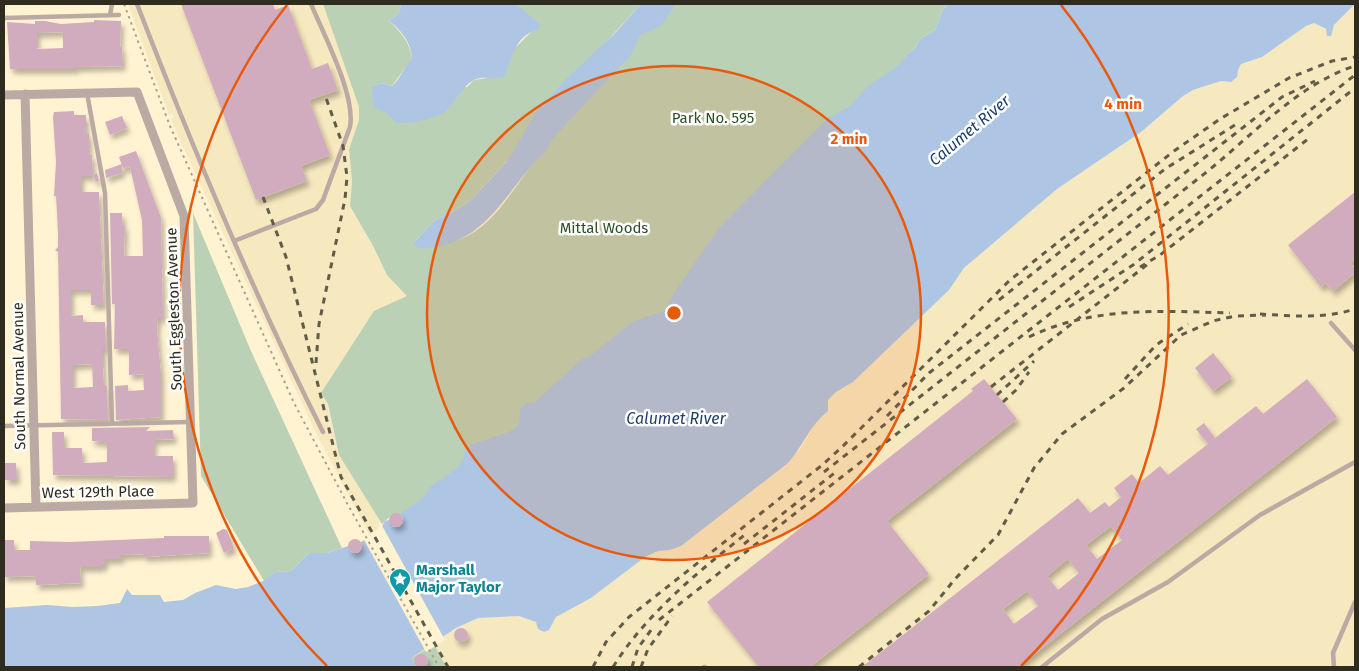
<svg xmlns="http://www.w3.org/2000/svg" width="1359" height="671" viewBox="0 0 1359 671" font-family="'Fira Sans',sans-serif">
	<defs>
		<filter id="shadow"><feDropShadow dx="3" dy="5" stdDeviation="2.5" flood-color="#0004"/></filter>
	</defs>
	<rect width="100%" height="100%" fill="#fff3d2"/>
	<path fill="#f6e8bf" d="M128,4H323L359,107V120L349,149L352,181L350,206L372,244L379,260L415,305L325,392L339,455L382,524L380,530L370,536L316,433L178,136L171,119L174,117L172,114L169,115Z
		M1355,5V667H446L434,644L456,628L478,618L519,616L536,622L538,629L543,632L549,630L556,617L591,598L645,557L658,551L670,550L681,546L800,450L817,420L828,411V400L836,392L853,382L949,290L964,268L1057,189L1141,132L1183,96L1193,90L1221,81L1231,82L1241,64L1262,57L1306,26L1314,23L1326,30L1334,25Z"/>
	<path fill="#bbd1b6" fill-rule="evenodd" d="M323,4H400C402,12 395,18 388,20C399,30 410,42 412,58L392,86L380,83L373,86L467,87L474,80L505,75L513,50L539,24L517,4H641L605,43L660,26L676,4H948L943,9L935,30L920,39L915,48L908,54L915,63L654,326L401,515L393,514L382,524L339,455L328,404L321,393L374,311L407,296L387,275L372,244L350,206L352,181L349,149L359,120V107ZM546,150C517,177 500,224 460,239C447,244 427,242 413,243L435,220L455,211L471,200L506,162Z
		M193,213L251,351L342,548L327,553H309L291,571L275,572L264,581L201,476Z
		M434,644L446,667H415L412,658Z"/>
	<path fill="#aec6e4" d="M400,4H517L540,24L539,29C516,35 512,56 505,76C495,81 485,75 474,80C462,86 454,104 445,112C437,118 407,125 396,123L388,114L374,107L372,95L373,86L380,83L392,86C400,79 404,67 412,58C411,42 400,29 388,20C395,18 402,12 400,4Z
		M641,4H676L661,26L640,35L631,55L552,139L547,150C509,184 491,239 434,247C426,248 418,251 413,243L435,220L455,211L471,200L509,159L536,112L567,78L614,34Z
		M948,4H1355L1334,25L1331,36H1327L1326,29L1314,23L1306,26L1262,57L1241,64L1238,70L1237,77L1231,82L1221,81L1193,90L1183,96L1141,132L1057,189L964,268L949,290L853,382L836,392L828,400V411C810,425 803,446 788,463L681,546L670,550L658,551L645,557L591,598L556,617L549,630L544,632L538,629L536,622L519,616L478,618L456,628L416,655L412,658L415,667H4V608L47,605L73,607L97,606L120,603L127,589L132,595H160L164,602L183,600L195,593L216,585L236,589L248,587L263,581L275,572L291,571L309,553H327L348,546L351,552L358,553L362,547L361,542L380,530L385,521L389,520L393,527L400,526L403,519L400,514L424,497L430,487L458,467L464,458L465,452L470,445L509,432L519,425L520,409L527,403H534L582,359L590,356L634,321L665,311L674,293L719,228L826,120L850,106L868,86L898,66L908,54L915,48L920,39L935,30L943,9Z"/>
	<path fill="#fff3d2" d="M380,522L445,640L426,652L363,538L378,529Z"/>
	<path fill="#d1acbf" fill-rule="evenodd" filter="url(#shadow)" d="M181,4H273L275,10L288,5L312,69L328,63L338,90L309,100L330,155L301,166L307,181L256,200Z
		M94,20L121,21L120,47H122L123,66L76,67V69H10L7,22L35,24V21H45L61,24L94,22ZM63,32V48L37,49V33Z
		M74,111V115H86V134H89V155H92L93,175L97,173L99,181L96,182L93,176H81V192H99L104,305H91V290H71V316L83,315V322H105L106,349H103V368L104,386H107L108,420L61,419L58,252L55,250L58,247V233L56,196H54L56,162L53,117L54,112ZM92,364L93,387L73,388V365Z
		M122,116L127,128L110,135L105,122Z
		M136,151L161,218L163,318H158L157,330L161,374V417L116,420L115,386L128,385V391L144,390L143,374L129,375V349H114L115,304H112L110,213H122L123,226H125L124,256H143L142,220L130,167L123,168L119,157Z
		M122,164V173L106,178L105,170Z
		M1355,192V259L1350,263L1355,269V273L1333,291L1326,283L1321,287L1288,245Z
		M1213,353L1232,377L1213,391L1195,368Z
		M984,379L1017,419L887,521L929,574L810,667H759L707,602L973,391L971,389Z
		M1307,379L1337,417L1018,667H862L1078,498L1090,513L1105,502L1109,507L1121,497L1114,488L1132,474L1139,483L1160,466L1168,475L1208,444L1196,429L1204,423L1215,438L1256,406L1263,414ZM1111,526L1122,540L1097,559L1086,545ZM1068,559L1079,573L1058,590L1047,576ZM1027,591L1038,606L1014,624L1003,609Z
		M150,427L146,431L173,430L174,439L154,440V456H173V477L53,475L52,432H64V448H82L83,463L107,462V444L104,442L92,441V428Z
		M5,463H16L17,480H5Z
		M389 520a7 7 0 1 1 14 0a7 7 0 1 1-14 0Z
		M223,529L227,530L234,548L224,553L216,533Z
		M164,536H209V553L144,557V554L121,555V559H105V565H102V567H80L81,583L36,585V576L4,577V540H14V550H30V541L69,542L164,538Z
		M348 546a7 7 0 1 1 14 0a7 7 0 1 1-14 0Z
		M454 635a7 7 0 1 1 14 0a7 7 0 1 1-14 0Z
		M414 661a7 7 0 1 1 14 0a7 7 0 1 1-14 0Z"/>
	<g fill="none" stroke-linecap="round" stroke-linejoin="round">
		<path stroke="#a9a188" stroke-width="2" stroke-dasharray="2.5 4" stroke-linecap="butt" d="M124,4L170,126L294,403L348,505L439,667"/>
		<path stroke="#bba9a3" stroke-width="4.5" d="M137,4C193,149 253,293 323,432
			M110,15L112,4
			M4,18L119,15
			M87,93L105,193L112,423
			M234,241L316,209L323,200L350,127C356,96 324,35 311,4
			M1331,323L1355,350
			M4,426L190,422
			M704,667H705
			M1042,667L1102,619L1168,582L1260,515L1355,462
			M1334,667L1333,653L1355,602"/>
		<path stroke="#bba9a3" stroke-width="9" d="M25,94L36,507
			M4,95L137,92L184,216L193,503L4,508"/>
		<path stroke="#615b49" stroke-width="3" stroke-dasharray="6 6" stroke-linecap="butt" d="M263,197L286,257L341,477L448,667
			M1140,267L1160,255L1308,139
			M999,300L1165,169L1235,125
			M1069,307L1133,265L1350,92
			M1260,314C1293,316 1324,319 1355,309
			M1029,337C1093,306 1161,311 1230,313
			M316,363L319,324L345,199L347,177L343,146L325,95
			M1125,379L1156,345L1188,324
			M991,387L1148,264
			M997,395L1034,361
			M1003,402L1016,390L1029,372
			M887,416L929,373L1282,97L1315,81
			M824,472C949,374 1074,276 1199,178C1247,141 1297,84 1355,66
			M744,544L837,471
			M659,620L1355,75
			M593,667L606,642L629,617L821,466L841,448L1010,280L1174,151L1220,119L1289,78L1332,61L1355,57
			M613,667C646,614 699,571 747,533
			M632,667L638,648L654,626
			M641,667L648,649L672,616
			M859,667L929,611L955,579L998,535L1034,468L1062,434L1124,388L1181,335L1213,321L1235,316L1266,315"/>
	</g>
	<circle cx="674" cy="313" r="247" fill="#e8590c" fill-opacity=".12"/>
	<g fill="none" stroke="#e8590c" stroke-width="2.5">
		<circle cx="674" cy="313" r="247"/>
		<path d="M327 666A495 495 0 0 1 287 5M1061 5A495 495 0 0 1 1021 666"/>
	</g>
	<defs>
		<g id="sight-pin" transform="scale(1.125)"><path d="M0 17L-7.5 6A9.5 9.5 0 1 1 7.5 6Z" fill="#0f9aa8" stroke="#fff"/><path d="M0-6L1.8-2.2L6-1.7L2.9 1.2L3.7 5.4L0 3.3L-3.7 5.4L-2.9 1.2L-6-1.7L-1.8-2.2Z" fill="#fff"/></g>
	</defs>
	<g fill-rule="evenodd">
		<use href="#sight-pin" x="400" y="579"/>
	</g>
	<g text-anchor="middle" stroke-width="5" stroke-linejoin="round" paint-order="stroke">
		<g font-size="15" fill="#2c4f24" stroke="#fff">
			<text x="713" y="123">Park No. 595</text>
			<text x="604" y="233">Mittal Woods</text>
		</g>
		<g font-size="15" fill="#2f2b1e" stroke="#fff">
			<text transform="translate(174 309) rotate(-92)" y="5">South Eggleston Avenue</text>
			<text transform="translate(19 376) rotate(-91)" y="5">South Normal Avenue</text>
			<text transform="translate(98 492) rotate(-1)" y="5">West 129th Place</text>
		</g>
		<g font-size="15" font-weight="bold" fill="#0d838f" stroke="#fff" text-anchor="start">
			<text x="416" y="575">Marshall<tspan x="416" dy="17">Major Taylor</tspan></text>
		</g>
		<g font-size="16" font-style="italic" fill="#1e4068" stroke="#fff">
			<text transform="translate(969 130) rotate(-40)" y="6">Calumet River</text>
			<text x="676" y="424">Calumet River</text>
		</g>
	</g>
	<circle cx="674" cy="313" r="8" fill="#e8590c" stroke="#fff" stroke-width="2.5"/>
	<g font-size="15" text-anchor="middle" font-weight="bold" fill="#e8590c" stroke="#fff" stroke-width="5" stroke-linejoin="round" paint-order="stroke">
		<text x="1123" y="109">4 min</text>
		<text x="849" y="144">2 min</text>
	</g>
	<rect width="1359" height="671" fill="none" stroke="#2f2b1e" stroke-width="10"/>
</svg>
